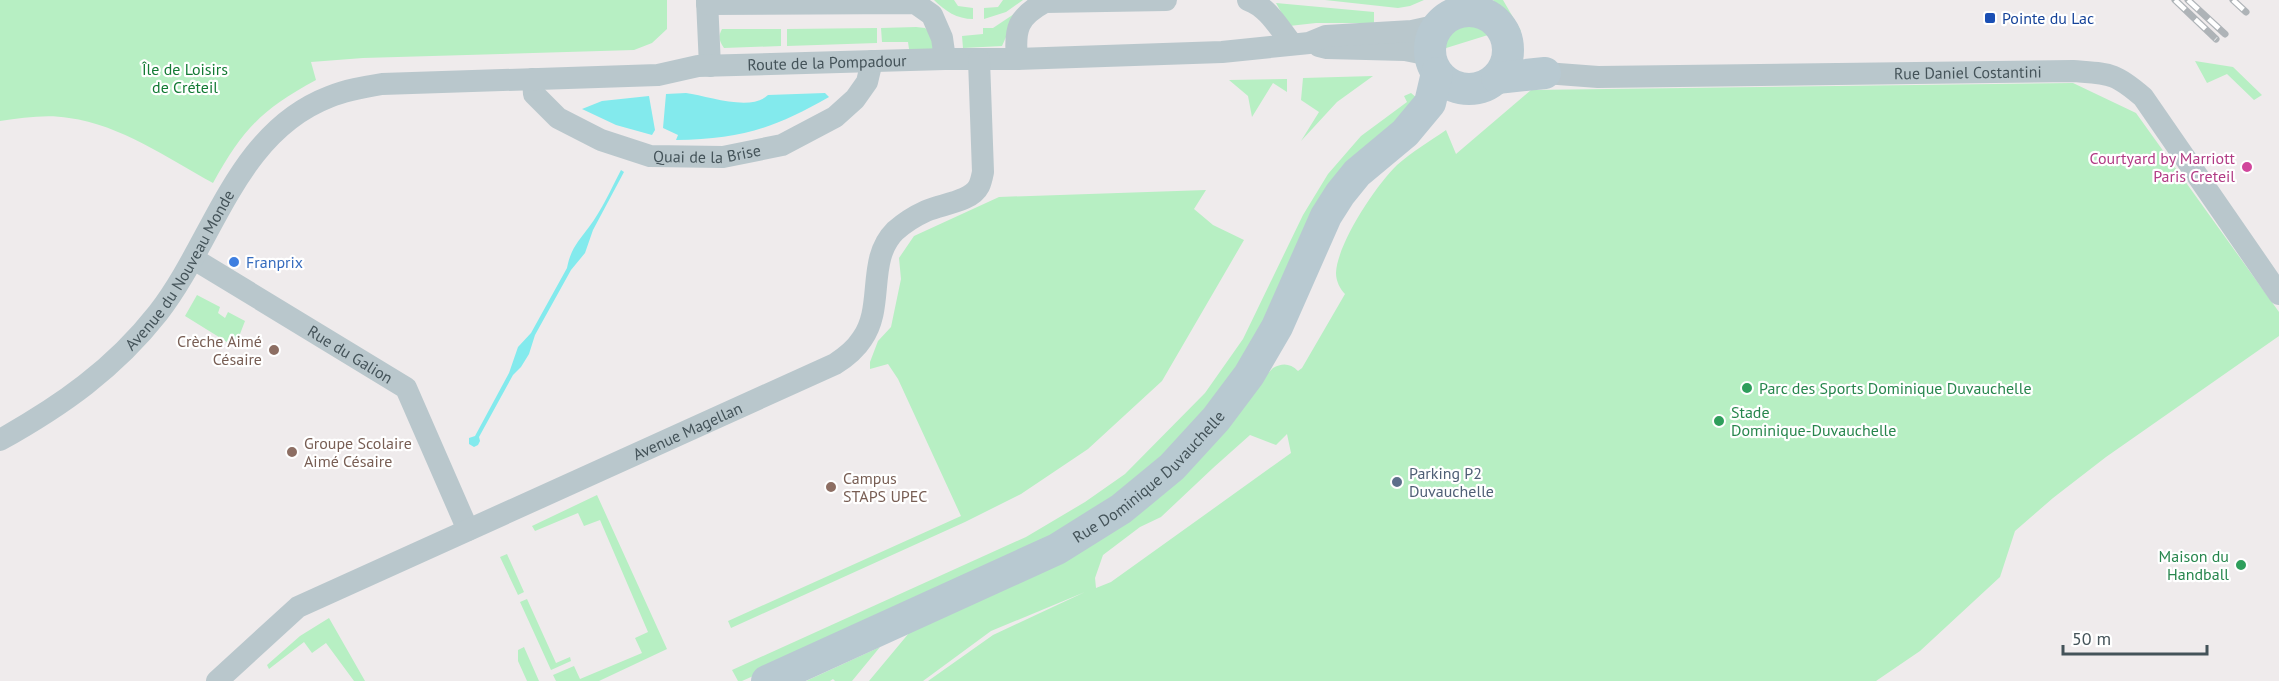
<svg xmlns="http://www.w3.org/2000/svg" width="2279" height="681" viewBox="0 0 2279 681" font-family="'PT Sans',sans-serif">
	<rect width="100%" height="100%" fill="#efebec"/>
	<path fill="#b7efc3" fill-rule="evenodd" d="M0,0H667V29L652,43L634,50L363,58L311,62L316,80C262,109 243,129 213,183C167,158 121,125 69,118C46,114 23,118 0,121Z
		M934,0H954L958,6L973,8V19C957,19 945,11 934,0Z
		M1003,0H1023L1006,12L984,19V8L998,7Z
		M1325,0H1424L1410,6L1398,8Z
		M1493,0H1503L1521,31L1513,30Z
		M1276,3L1374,12V23H1316L1289,26Z
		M1017,12L1002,46L963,48L962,36L983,34V28H993Z
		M1460,25C1472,24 1480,26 1488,35L1443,49L1450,31Z
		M916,27L925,28L933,35V49H909L908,42H882L881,28Z
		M877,28V43L787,46V29Z
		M722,29H781V46L724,48C719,41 718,36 722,29Z
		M2195,61L2233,67L2262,95L2254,100L2227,74L2207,83Z
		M1373,76L1337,102L1301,141L1319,112L1301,100L1303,78Z
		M1287,79V92L1273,83L1252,117L1248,96L1229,80Z
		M2073,83L2136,113L2279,312V336L2106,457L2053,498L2015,531L2000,577L1920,651L1876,681H928L993,635L1085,592L991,631L923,681H869L909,633L1074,556L1133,518L1273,368C1282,363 1290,363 1298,371L1302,368L1345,294C1340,289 1336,281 1336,273C1337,244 1376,185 1397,165C1412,152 1430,141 1446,130L1456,154L1531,90ZM1287,434L1291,453L1111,582L1096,588L1095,578L1103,555L1140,527L1161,517L1213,468L1250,435L1276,445Z
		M1411,93L1423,103L1412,113L1258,342L1153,473L1019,559L742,681H738L732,670L1026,537L1085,502L1125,474L1205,393L1243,339L1303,215L1328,174L1361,136L1407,102L1404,96Z
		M1206,190L1194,209L1213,225L1244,240L1162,381L1088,449L1021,494L965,522L731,628L728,621L961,516L898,379L888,364L870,369V362L878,341L891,327L901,279L899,258L914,236L999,197Z
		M197,295L220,307L218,313L225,318L228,312L245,321L235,347L185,316Z
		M597,495L667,649L599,681H556L553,675L574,666L580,679L642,653L635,638L648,632L600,520L584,526L578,513L535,531L532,526Z
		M507,554L524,592L518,595L500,557Z
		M527,599L556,663L570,657L571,661L551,670L520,602Z
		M329,618L365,681H354L326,643L312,653L304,642L269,669L267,665L300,636Z
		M524,647L539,681H527L518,661V650Z
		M880,647L852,681H835L833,679L830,681H806Z"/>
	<path fill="#83eaed" d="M686,93C708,96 751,112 768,95L825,93L829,97C773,129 740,139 676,140L678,135L663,128L666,94Z
		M649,96L655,130L652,135L616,125L582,109L602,101Z
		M621,170L624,172L593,230L585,253L571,270L535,335L529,354L521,367L513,375L479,437L480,441L478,445L474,447L469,444V438L475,436L509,373L518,347L531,333L567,268C571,248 578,242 589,227C602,210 611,189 621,170Z"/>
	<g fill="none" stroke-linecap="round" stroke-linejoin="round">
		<g stroke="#b9c7cc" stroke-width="22">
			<path d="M707,0L710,66"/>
			<path d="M1248,0C1268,7 1279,28 1292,44"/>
			<path d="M707,4L915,3L932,15L942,38L945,59"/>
			<path d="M1319,46L1327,48L1405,50L1430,55"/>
			<path d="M1017,59C1014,28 1018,17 1045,2L1166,0"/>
			<path id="s1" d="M1545,73L1598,77L2073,71C2110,74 2114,72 2143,97L2279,294"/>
			<path id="s2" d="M533,79L534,94L558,118L601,140L650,156L723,157L782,145L835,117L855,99L867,82L872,61"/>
			<path id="s3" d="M194,259L406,388L468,530"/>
			<path id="s4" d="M0,440C61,406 114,369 158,313C214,241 236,133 329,97C346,90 364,87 382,84L658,75L698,66L945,59H1017L1222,52L1309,43L1326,36L1412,31L1439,25"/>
			<path id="s5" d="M217,681L298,607L835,364C846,357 855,350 862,339C885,307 866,260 895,231C904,223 915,216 926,211C941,204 971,202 979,186C981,182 982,177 983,172L979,60"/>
		</g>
		<g stroke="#b8c9d1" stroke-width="32">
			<circle cx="1469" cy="50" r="39"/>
			<path d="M1497,78L1545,73"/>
			<path id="s6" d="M767,681L1057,549L1121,509L1172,467L1216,419L1249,375L1277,327L1326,216L1340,194L1357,173L1405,133L1430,103L1437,73"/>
		</g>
		<g stroke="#aeb3b7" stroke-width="7">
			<path id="rail" d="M2175,0L2216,39
				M2188,0L2225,34
				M2233,0L2246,12"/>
		</g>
		<use href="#rail" stroke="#fff" stroke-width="4.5" stroke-dasharray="14" stroke-linecap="butt"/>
	</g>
	<rect fill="#1a4fb4" stroke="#fff" stroke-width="2" x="1984" y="12" width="12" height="12" rx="3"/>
	<circle fill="#d1479c" stroke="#fff" stroke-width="2" cx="2247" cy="167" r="6"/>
	<circle fill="#3f7fe0" stroke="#fff" stroke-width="2" cx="234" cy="262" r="6"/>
	<g fill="#8d6e63" stroke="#fff" stroke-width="2">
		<circle cx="274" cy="350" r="6"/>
		<circle cx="292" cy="452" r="6"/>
		<circle cx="831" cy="487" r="6"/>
	</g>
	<g fill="#2e9e5b" stroke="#fff" stroke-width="2">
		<circle cx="1747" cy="388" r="6"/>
		<circle cx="1719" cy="421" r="6"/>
		<circle cx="2241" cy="565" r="6"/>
	</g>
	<circle fill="#5c6f8a" stroke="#fff" stroke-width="2" cx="1397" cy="482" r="6"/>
	<g text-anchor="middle" stroke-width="4.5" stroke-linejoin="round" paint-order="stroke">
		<g font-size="16" fill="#164399" stroke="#fff" text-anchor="start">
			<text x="2002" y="24">Pointe du Lac</text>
		</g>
		<g font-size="16" fill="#445359" stroke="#fff">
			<text dy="6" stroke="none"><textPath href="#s4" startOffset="986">Route de la Pompadour</textPath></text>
			<text dy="6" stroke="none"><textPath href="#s1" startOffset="423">Rue Daniel Costantini</textPath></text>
			<text dy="6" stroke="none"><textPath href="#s2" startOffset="206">Quai de la Brise</textPath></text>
			<text dy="6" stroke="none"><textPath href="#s4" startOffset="252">Avenue du Nouveau Monde</textPath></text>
			<text dy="6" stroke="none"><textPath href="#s3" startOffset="183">Rue du Galion</textPath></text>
			<text dy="6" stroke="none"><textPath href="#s5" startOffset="537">Avenue Magellan</textPath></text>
			<text dy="6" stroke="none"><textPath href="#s6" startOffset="436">Rue Dominique Duvauchelle</textPath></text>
		</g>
		<g font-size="16" fill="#147b35" stroke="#fff">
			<text x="185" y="75">Île de Loisirs<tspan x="185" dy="18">de Créteil</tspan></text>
		</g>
		<g font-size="16" fill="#b23c85" stroke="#fff" text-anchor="end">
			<text x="2235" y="164">Courtyard by Marriott<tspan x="2235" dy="18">Paris Creteil</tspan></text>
		</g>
		<g font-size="16" fill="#366cbe" stroke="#fff" text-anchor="start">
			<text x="246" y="268">Franprix</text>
		</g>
		<g font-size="16" fill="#785e54" stroke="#fff" text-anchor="start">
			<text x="262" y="347" text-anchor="end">Crèche Aimé<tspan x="262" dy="18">Césaire</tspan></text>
			<text x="304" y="449">Groupe Scolaire<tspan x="304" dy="18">Aimé Césaire</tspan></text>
			<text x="843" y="484">Campus<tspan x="843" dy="18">STAPS UPEC</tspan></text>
		</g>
		<g font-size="16" fill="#27864d" stroke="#fff" text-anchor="start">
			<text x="1759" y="394">Parc des Sports Dominique Duvauchelle</text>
			<text x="1731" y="418">Stade<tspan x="1731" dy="18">Dominique-Duvauchelle</tspan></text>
			<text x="2229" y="562" text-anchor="end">Maison du<tspan x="2229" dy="18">Handball</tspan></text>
		</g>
		<g font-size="16" fill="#4e5e75" stroke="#fff" text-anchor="start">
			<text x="1409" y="479">Parking P2<tspan x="1409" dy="18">Duvauchelle</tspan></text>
		</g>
	</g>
	<path d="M2063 645v9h144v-9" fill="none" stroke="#445359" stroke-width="3"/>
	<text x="2072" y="645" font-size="18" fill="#445359" stroke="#ffffff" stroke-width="4.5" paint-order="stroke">50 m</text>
</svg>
